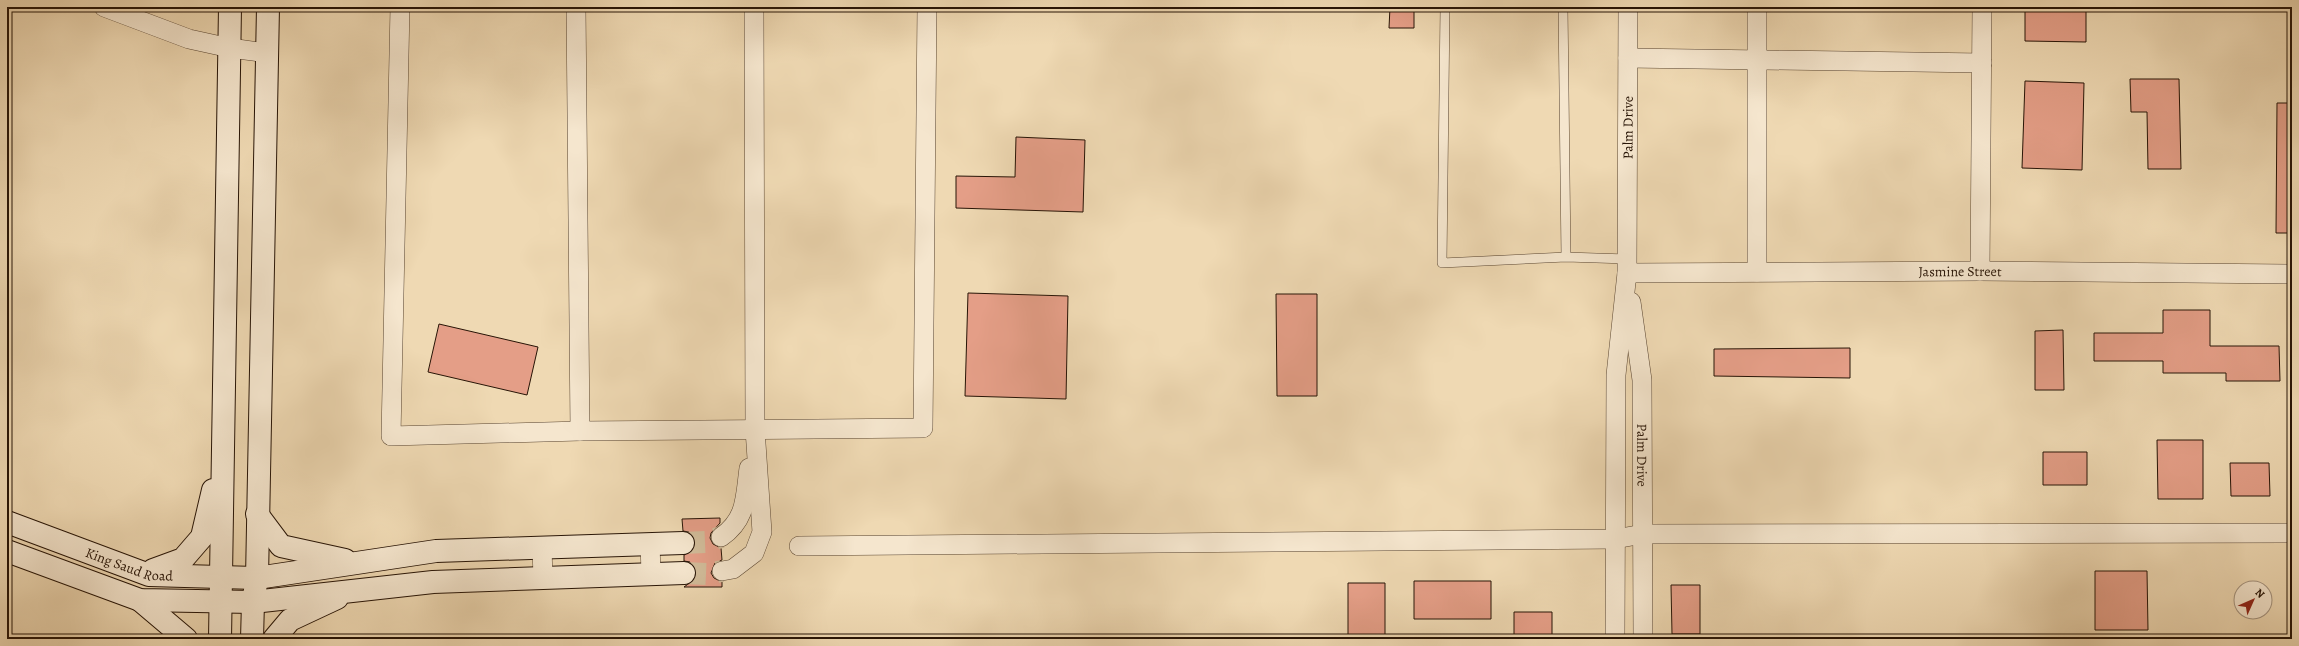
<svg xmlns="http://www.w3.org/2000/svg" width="2299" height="646" viewBox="0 0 2299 646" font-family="Alegreya,serif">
	<rect width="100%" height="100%" fill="#efd9b3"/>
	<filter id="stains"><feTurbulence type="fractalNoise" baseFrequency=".005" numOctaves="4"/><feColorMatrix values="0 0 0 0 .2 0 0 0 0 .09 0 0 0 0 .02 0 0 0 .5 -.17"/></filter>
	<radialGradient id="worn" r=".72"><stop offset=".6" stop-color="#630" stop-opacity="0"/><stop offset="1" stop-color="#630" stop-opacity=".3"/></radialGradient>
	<path fill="#e49e87" stroke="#271406" d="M1390,7H1414V28H1389Z
		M2025,7H2086V42L2025,41Z
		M2130,79H2179L2181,169H2148L2147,112H2131Z
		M2025,81L2084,83L2082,170L2022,168Z
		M2277,103H2292V233H2276Z
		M1016,137L1085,140L1083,212L956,208V176L1015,177Z
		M968,293L1068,296L1066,399L965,396Z
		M1276,294H1317V396H1277Z
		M2163,310H2210V346H2279L2280,381H2226V373H2163V361H2094V333H2163Z
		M439,324L538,347L527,395L428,372Z
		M2063,330L2064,390H2035V331Z
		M1850,348V378L1714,376V349Z
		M2157,440H2203V499H2158Z
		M2043,452H2087V485H2043Z
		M2230,463H2269L2270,496H2231Z
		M720,518V523L711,533L710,538L713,544L721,548L722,560L715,563L711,573L714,578L722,582V587H684L695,579L696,572L690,562L684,561V555L694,549L695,542L689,532L683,531L682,519Z
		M2095,571H2147L2148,630H2095Z
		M1414,581H1491V619H1414Z
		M1348,583H1385V639H1348Z
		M1671,585H1700V634H1672Z
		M1514,612H1552V639H1514Z"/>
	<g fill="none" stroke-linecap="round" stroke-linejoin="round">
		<path stroke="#d1bb99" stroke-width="22" stroke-dasharray="22 11" stroke-linecap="butt" d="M683,543L706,542L721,537
			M684,573L707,574L722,571"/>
		<g stroke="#594531" stroke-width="10">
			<path id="service" d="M1445,7L1442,263L1566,257L1627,259
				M1563,7L1566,257"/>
		</g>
		<g stroke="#594531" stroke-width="20">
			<g id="minor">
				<path d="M104,7L189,39L230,48L267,53"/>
				<path d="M400,7L391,436L580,431L923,428L927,7"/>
				<path d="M576,7L580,431"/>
				<path d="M1628,58L1982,63"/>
				<path d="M1980,271L1982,7"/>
				<path d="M1757,272V7"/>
				<path id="s1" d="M1627,273L1980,271L2292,274"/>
				<path id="s2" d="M1631,302L1642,380L1643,639"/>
				<path d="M721,537C747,519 745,497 749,468"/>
				<path d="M650,544L651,573"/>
				<path d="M799,546L1615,539L1643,534L2292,533"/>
				<path d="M542,548L543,578"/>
				<path d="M722,571L733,569L754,553L762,532L755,429L754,7"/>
				<path id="s3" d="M1615,639L1616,375L1627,273L1628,7"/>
			</g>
		</g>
		<g stroke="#271406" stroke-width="24">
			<g id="secondary">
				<path d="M257,514L281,546L345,560"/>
				<path id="s4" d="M7,522L149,575L257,578L436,551L683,543"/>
				<path d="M7,551L140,600L253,602L433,582L684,573"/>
				<path d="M153,570L183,559L202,537L213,490"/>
				<path d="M140,600L186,639"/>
				<path d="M220,639L230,7"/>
				<path d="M252,639L253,602L257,578L268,7"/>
				<path d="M274,639L290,620L337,598"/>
			</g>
		</g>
		<use href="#service" stroke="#f5e6ce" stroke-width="9"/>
		<use href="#minor" stroke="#f5e6ce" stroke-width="19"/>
		<use href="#secondary" stroke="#f5e6ce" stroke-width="22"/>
	</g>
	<g text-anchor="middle" stroke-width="3" stroke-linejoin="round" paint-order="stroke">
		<g font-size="14" fill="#271406" stroke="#f5e6ce">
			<text dy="5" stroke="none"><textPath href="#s3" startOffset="512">Palm Drive</textPath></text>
			<text dy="5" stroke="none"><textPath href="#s1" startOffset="333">Jasmine Street</textPath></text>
			<text dy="5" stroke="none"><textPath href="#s2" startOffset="154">Palm Drive</textPath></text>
			<text dy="5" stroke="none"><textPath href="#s4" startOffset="130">King Saud Road</textPath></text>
		</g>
	</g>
	<rect width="2299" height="646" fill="none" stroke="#efd9b3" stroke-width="24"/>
	<rect x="8" y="8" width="2283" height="630" fill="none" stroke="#271406" stroke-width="2"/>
	<rect x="12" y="12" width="2275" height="622" fill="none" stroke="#271406"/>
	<g transform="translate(2253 600) rotate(45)"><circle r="19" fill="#f5e6ce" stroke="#a3927e"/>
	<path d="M0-3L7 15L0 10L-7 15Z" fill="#8f2418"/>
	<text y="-6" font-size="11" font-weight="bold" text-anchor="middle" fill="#271406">N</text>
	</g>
	<rect width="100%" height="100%" filter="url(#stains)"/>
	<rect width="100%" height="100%" fill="url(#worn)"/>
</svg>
